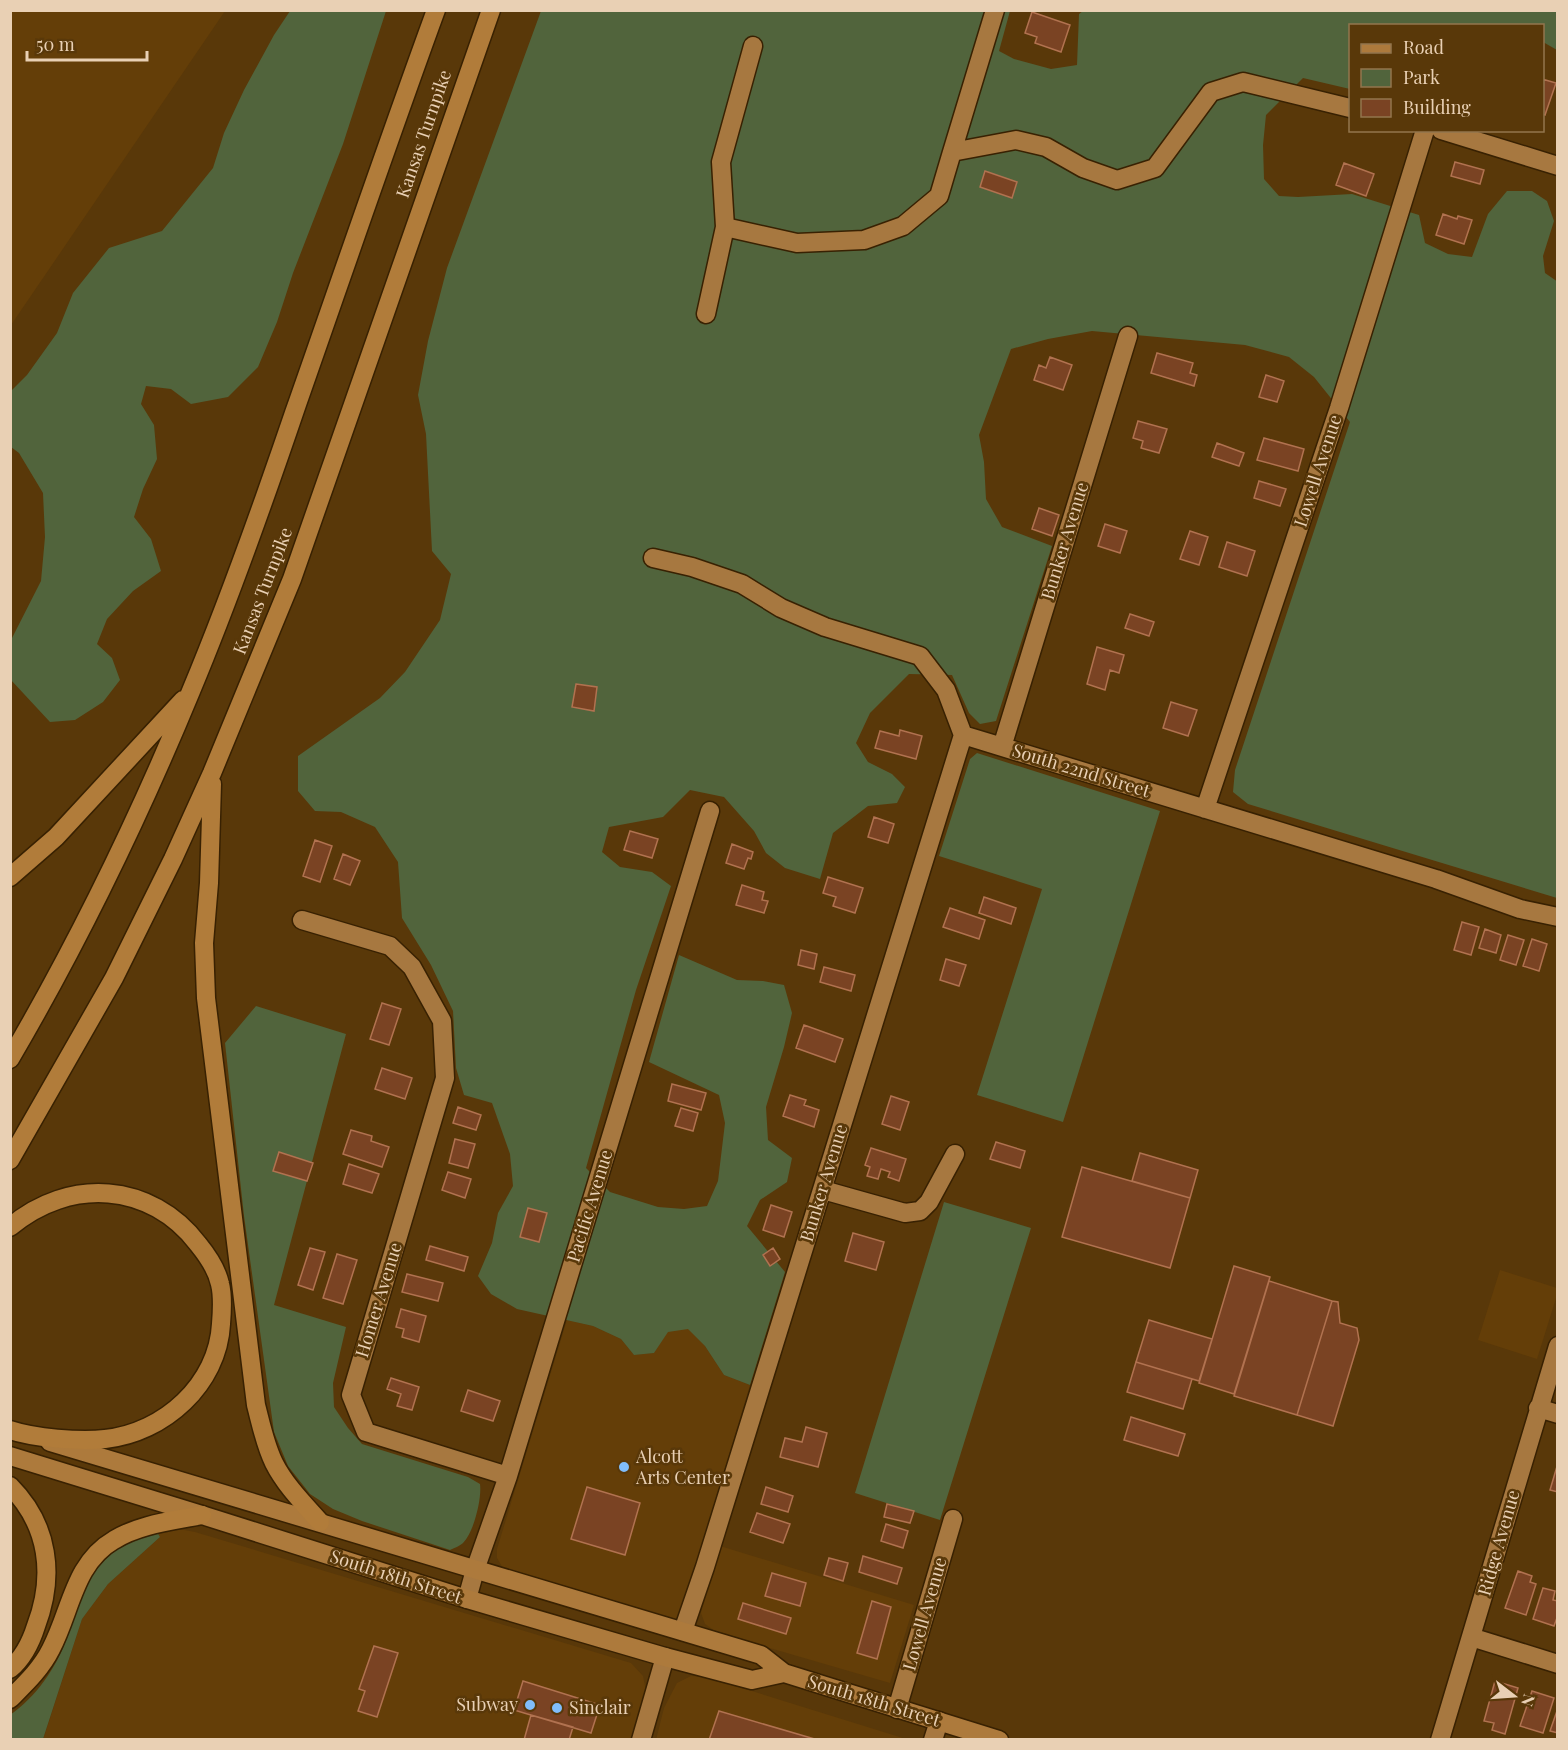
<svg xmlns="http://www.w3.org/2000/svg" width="1568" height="1750" viewBox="0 0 1568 1750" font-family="'Playfair Display',serif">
	<rect width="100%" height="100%" fill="#593809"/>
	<path fill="#643e08" d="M11,10L225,11L11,325L10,11Z
		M1500,1270L1557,1288V1295L1537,1359L1478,1340Z
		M567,1320L593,1326L621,1339L634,1355L654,1353L668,1331L688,1328L705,1346L724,1375L750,1385L683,1609L676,1620L666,1619L503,1568L497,1558V1549Z
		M173,1528L195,1532L631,1663L643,1676L646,1691L631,1739L43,1740L82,1619L108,1584L160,1537L157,1532Z
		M720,1546L914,1605L890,1683L718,1633L705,1624L701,1613Z
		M691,1676L707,1677L906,1739L656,1740L664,1708L677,1683Z"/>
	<path fill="#51643c" d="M290,11H386L343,144L293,273L277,322L258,367L228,397L191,404L171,389L146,386L141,404L154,425L157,459L143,489L134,517L151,539L161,571L133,591L107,619L97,644L112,658L120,680L103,702L75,720L50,722L11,680V640L41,581L45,537L43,493L19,453L11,447V391L27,375L57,333L73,293L109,248L162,231L213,168L224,133L244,90L274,35Z
		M541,11H1010L999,51L1014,59L1051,69L1077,65L1079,14L1083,11H1557V50L1543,42L1542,26H1350V89L1303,78L1266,115L1263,145L1264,179L1279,196L1298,197L1352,194L1419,215L1425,243L1448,254L1472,257L1488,214L1507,191H1532L1547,201L1554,221L1543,256L1545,273L1558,282L1557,898L1248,804L1233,792L1235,770L1350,422L1314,377L1289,357L1245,345L1092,331L1048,339L1011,349L979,435L984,462L986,499L1002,527L1052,546L996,721L980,724L969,713L952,675L909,674L870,713L856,743L868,762L892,774L905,787L897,803L868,806L833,833L820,879L785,868L766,853L754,831L724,797L690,790L663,817L609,827L602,852L620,867L652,872L671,886L636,990L586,1168L610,1192L658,1207L684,1209L707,1206L718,1181L725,1123L719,1095L649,1062L679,955L737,980L763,981L784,985L792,1013L784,1047L766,1107L768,1140L792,1158L787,1182L760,1200L747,1226L785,1272L750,1385L724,1375L705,1346L688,1329L668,1332L654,1353L634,1355L621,1339L593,1326L517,1309L491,1294L478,1276L492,1243L498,1213L513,1186L510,1154L492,1103L464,1095L456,1068L453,1011L431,965L402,918L398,862L375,827L341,812L315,811L298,791V756L380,698L405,672L440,620L451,574L432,551L426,434L418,395L428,341L447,268Z
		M977,753L1160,811L1063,1122L977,1095L1042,889L939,856L970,759Z
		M256,1006L346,1034L274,1305L346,1327L333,1383L334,1407L348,1428L362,1444L468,1477L480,1484C482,1498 474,1532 463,1543C460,1546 454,1548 450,1550L362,1521L333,1509L310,1494L288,1466L274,1432L244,1216L225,1043Z
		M944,1202L1031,1228L940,1520L855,1493Z
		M157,1532L160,1537L108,1584L82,1619L43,1739H11L10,1715C36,1697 56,1668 67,1638C77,1612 84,1580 105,1560C119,1545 138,1537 157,1532Z"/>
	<path fill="#7a4323" stroke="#b17250" stroke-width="1.5" d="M1032,12L1070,25L1061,52L1035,43L1037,37L1025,33Z
		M1542,79L1556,83L1545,115L1542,114Z
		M1455,162L1484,170L1480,184L1451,176Z
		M1344,163L1374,174L1366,196L1336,185Z
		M985,171L1017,182L1012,198L980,187Z
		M1443,214L1457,219L1458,216L1472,220L1464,244L1436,235Z
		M1157,353L1193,363L1190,373L1197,375L1194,386L1151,373Z
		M1050,357L1072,365L1063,390L1034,380L1039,365L1046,368Z
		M1266,375L1284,381L1277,402L1259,397Z
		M1138,421L1167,429L1159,453L1141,448L1143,441L1133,438Z
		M1264,438L1304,449L1298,471L1257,460Z
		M1217,443L1244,453L1239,466L1212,457Z
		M1259,481L1286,489L1280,506L1254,498Z
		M1039,508L1059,515L1052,536L1032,529Z
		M1105,524L1127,531L1120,553L1098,546Z
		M1190,531L1208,537L1199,565L1180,559Z
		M1227,542L1255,551L1247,576L1219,567Z
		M1130,614L1154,622L1149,636L1125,628Z
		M1097,647L1124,655L1119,673L1110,670L1105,690L1087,684Z
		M576,684L597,687L594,711L572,707Z
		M1171,702L1197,710L1188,736L1163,728Z
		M900,730L922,736L916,759L875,748L880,731L899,736Z
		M874,817L894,824L888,843L868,837Z
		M630,831L658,839L652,858L624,850Z
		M315,840L332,846L320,882L303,876Z
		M732,844L753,852L751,859L748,858L744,869L726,863Z
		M343,854L360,861L350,885L334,879Z
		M828,877L863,888L855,913L833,906L836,897L823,893Z
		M742,885L764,892L762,900L768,901L764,913L736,905Z
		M984,897L1016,908L1011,924L979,913Z
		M950,908L985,920L979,939L943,927Z
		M1462,922L1479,927L1471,955L1454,950Z
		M1485,929L1501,935L1496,953L1479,948Z
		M1508,935L1524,940L1516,965L1500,960Z
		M1532,939L1547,944L1539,971L1523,966Z
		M801,950L817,954L814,969L798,965Z
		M946,959L966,965L959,986L940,980Z
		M824,967L855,975L851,991L820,982Z
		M382,1003L401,1009L389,1045L370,1039Z
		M804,1025L843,1039L835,1062L796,1048Z
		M382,1068L412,1078L405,1099L375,1089Z
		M672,1084L706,1093L701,1110L668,1101Z
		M790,1095L806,1100L804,1105L819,1110L814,1127L783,1116Z
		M891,1096L909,1102L900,1130L882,1124Z
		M458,1107L481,1115L476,1130L453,1123Z
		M681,1108L698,1113L693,1131L675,1126Z
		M351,1130L372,1136L371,1141L389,1147L382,1167L343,1154Z
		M455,1139L475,1144L468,1168L449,1163Z
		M996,1142L1025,1151L1020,1168L990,1159Z
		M871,1148L906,1159L899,1181L888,1177L890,1172L881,1169L878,1179L867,1176L870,1167L865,1165Z
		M279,1152L313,1163L307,1181L273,1171Z
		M1140,1153L1198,1170L1190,1198L1132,1181Z
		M349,1164L379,1174L372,1193L343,1184Z
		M1082,1167L1190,1198L1170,1268L1062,1237Z
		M448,1172L471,1179L465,1198L442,1190Z
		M771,1205L792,1212L784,1237L763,1230Z
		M528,1208L547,1213L539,1242L520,1237Z
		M853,1233L884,1242L876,1270L845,1261Z
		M430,1246L468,1257L464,1271L426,1260Z
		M310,1248L325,1252L313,1290L298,1285Z
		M773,1248L780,1259L770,1266L763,1255Z
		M337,1254L357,1260L343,1304L323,1298Z
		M1234,1266L1270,1277L1234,1394L1199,1383Z
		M407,1274L443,1283L438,1301L402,1292Z
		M1269,1281L1332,1301L1297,1415L1234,1396Z
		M1332,1301L1338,1302L1340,1323L1357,1328L1359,1340L1333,1426L1297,1415Z
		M401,1309L426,1316L419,1342L402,1337L404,1329L396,1327Z
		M1149,1320L1212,1339L1199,1381L1136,1362Z
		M1136,1362L1192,1379L1183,1409L1127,1392Z
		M391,1378L419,1387L412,1410L397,1406L401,1394L387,1389Z
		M468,1390L500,1401L493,1421L461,1411Z
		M1131,1417L1185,1434L1178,1456L1124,1440Z
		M806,1427L827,1433L818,1467L780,1457L785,1438L802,1442Z
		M1558,1463V1492L1550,1490Z
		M587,1487L640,1503L625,1555L571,1539Z
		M766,1487L793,1496L788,1512L761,1504Z
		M887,1504L914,1511L910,1523L884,1517Z
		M757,1513L790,1524L783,1543L750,1532Z
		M886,1524L908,1531L903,1548L881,1541Z
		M863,1556L902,1568L897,1584L859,1572Z
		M829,1558L848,1563L843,1581L824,1575Z
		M1518,1571L1532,1576L1530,1582L1536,1584L1526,1615L1505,1608Z
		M772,1573L806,1583L800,1606L765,1596Z
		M1543,1588L1555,1591L1553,1600L1558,1601V1615L1554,1626L1533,1619Z
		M872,1601L891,1607L877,1659L857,1653Z
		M743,1603L791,1618L786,1634L738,1619Z
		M374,1646L398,1653L377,1717L358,1711L365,1691L359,1689Z
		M523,1681L600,1705L591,1733L514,1710Z
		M1495,1681L1518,1688L1505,1734L1492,1730L1494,1723L1484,1721Z
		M1532,1691L1554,1698L1543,1733L1520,1726Z
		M1558,1708V1733L1550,1731Z
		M719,1711L818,1740H709Z
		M531,1715L573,1727L569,1740H524Z"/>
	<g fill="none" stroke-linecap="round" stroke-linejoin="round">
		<g stroke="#382102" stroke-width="21">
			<path id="minor" d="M1441,130L1558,166
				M952,152L995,10
				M725,227L797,243L864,240L903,226L939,196L952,152L1016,140L1046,147L1083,168L1117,180L1155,168L1211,92L1243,82L1350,108
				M706,314L725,227L721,162L753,46
				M653,558L692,567L742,584L781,608L825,627L920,656L946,690L963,735L1436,879L1520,909L1558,917
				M1002,747L1128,336
				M1205,809L1339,408L1425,130
				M302,920L390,946L412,967L442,1021L445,1078L351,1395L366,1432L508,1476
				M823,1190L905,1213L920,1211L929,1202L955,1154
				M1538,1408L1558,1414
				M467,1599L475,1570L508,1476L710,811
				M683,1631L705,1567L963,735
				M1471,1637L1558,1664
				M897,1709L953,1519
				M641,1740L665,1657
				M933,1740L939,1721
				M1440,1740L1558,1346"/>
		</g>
		<g stroke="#382102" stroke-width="21">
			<path id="major" d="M50,1442L761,1655L784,1673L999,1740
				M10,1456L202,1515L467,1599L665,1657L752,1680L784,1673"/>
		</g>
		<g stroke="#382102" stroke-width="21">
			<path id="highway" d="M212,784L209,883L204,943L206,998L256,1405C261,1424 265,1445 274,1463C285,1485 304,1504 320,1522
				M10,877L56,837L183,700
				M10,1059C79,941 139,817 191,691C229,600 262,507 294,413C341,279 387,144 436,10
				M10,1160L114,978L173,859L212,773L292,579L491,10
				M10,1227C69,1177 151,1182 198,1244C207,1255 217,1270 220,1284C223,1296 222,1312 221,1324C218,1384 164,1433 105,1439C80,1442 34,1438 10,1430
				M10,1486C49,1525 55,1576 36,1626C31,1642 23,1658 10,1669
				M10,1699C26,1683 41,1669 51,1649C71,1611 74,1563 114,1540C140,1524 173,1521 202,1515"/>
		</g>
		<use href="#minor" stroke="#a77840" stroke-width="18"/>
		<use href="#major" stroke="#ad7a3c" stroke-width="18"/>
		<use href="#highway" stroke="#b17c3a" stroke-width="18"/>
	</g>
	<g fill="#80bdfa" stroke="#593809" stroke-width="2">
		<circle cx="624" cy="1467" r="6"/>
		<circle cx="530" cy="1705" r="6"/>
		<circle cx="557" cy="1708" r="6"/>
	</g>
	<g text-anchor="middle" stroke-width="5" stroke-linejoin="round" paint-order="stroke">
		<g font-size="18" fill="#e9d0b4" stroke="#593809">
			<text transform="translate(424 134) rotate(-71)" y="6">Kansas Turnpike</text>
			<text transform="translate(1318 471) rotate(-72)" y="6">Lowell Avenue</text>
			<text transform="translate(1065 541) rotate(-73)" y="6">Bunker Avenue</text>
			<text transform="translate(263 591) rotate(-69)" y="6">Kansas Turnpike</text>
			<text transform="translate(1081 771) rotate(17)" y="6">South 22nd Street</text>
			<text transform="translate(824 1183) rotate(-73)" y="6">Bunker Avenue</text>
			<text transform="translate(590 1206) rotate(-73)" y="6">Pacific Avenue</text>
			<text transform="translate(379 1300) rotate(-73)" y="6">Homer Avenue</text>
			<text transform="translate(1499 1543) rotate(-74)" y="6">Ridge Avenue</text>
			<text transform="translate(396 1577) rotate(18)" y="6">South 18th Street</text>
			<text transform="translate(925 1614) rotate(-74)" y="6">Lowell Avenue</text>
			<text transform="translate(874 1701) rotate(17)" y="6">South 18th Street</text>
		</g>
		<g font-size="18" fill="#e9d0b4" stroke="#593809" text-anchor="start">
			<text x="636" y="1463">Alcott<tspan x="636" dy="21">Arts Center</tspan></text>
			<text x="518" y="1711" text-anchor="end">Subway</text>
			<text x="569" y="1714">Sinclair</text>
		</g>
	</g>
	<rect width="1568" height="1750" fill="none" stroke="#e9d0b4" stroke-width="24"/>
	<rect x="1349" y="24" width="195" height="108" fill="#593809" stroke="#93754d" stroke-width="1.5"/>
	<rect x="1361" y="44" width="30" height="9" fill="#ad7a3c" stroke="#93754d" stroke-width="1.5"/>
	<text x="1403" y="54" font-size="18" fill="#e9d0b4">Road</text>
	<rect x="1361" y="69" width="30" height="18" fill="#51643c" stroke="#93754d" stroke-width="1.5"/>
	<text x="1403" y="84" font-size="18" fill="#e9d0b4">Park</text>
	<rect x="1361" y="99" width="30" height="18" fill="#7a4323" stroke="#93754d" stroke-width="1.5"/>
	<text x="1403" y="114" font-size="18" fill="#e9d0b4">Building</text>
	<g transform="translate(1514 1696) rotate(107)" stroke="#593809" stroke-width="4.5" paint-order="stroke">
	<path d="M0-4.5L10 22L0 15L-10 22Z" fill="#e9d0b4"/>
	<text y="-9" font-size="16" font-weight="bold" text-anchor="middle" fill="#e9d0b4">N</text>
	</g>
	<path d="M27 51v9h120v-9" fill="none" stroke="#e9d0b4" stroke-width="3"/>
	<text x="36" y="51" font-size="18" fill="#e9d0b4" stroke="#593809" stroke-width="4.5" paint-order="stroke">50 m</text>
</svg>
